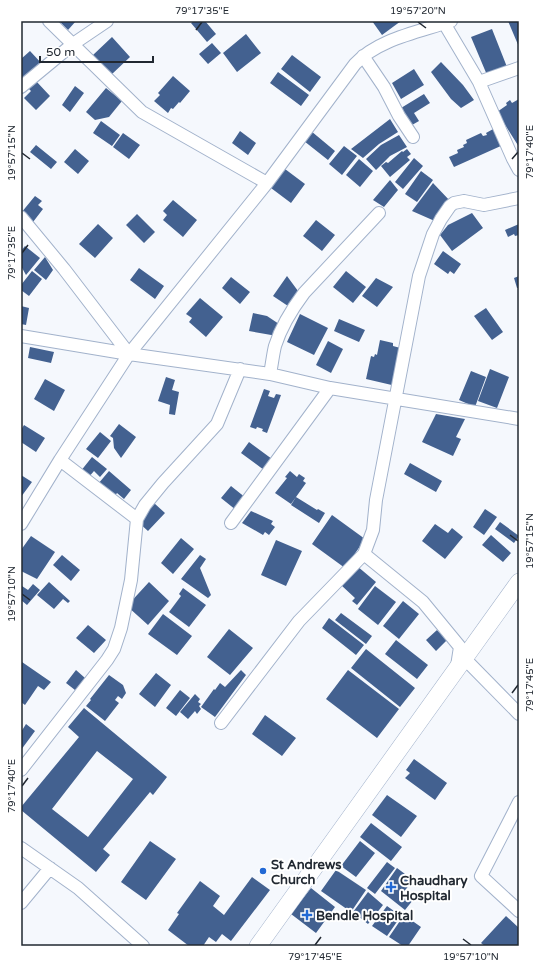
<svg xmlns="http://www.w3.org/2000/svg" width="540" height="967" viewBox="0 0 540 967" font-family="'Varela Round',sans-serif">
	<rect width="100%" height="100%" fill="#f5f8fd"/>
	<path fill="#436190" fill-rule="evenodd" d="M59,21H76L68,30Z
		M194,21H205L216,34L207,42L191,23Z
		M372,21H401L382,35Z
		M508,21H519V47Z
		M492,29L507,67L487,75L471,37Z
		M246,34L261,53L237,72L223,53Z
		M112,37L130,57L111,75L93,55Z
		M212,43L221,53L208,64L199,54Z
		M30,51L43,65L21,80V59Z
		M292,55L321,77L310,92L281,69Z
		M441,62L463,85L474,100L461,108L451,99L431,72Z
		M414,69L424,85L401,99L392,83Z
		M278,72L309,95L301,106L270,83Z
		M173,76L190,91L180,103L179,102L173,109L171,108L168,113L154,101L160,95L158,93Z
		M36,81L50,96L36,110L24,98L31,91L29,89Z
		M75,86L84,93L70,112L62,105Z
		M106,88L122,101L109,117L95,120L86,112Z
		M424,94L430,103L414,113L419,121L412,125L401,108Z
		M519,99V147L497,112L507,105L506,103L510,100L512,103Z
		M390,119L398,132L379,144L363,158L351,149Z
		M101,121L120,135L112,146L93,133Z
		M495,128L503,145L454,167L449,157L458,153L457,150L464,147L463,145L467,143L466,140L481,133L483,136L487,135L486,133Z
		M240,131L256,143L248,155L232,143Z
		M311,131L335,151L328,160L304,141Z
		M123,133L140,145L129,159L113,147Z
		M399,135L407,147L390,156L376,170L366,159L381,145Z
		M36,145L57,162L51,169L30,152Z
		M344,146L357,156L342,175L329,164Z
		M75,149L89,161L78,174L64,162Z
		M407,149L411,154L407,157L410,160L390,177L381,166L386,162L388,163L402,151L403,152Z
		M414,158L423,166L403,189L395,182Z
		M359,159L373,171L360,187L346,175Z
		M285,169L305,184L291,203L271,188Z
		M421,171L433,180L417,202L405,194Z
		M390,180L398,190L384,207L373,200Z
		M433,183L451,202L437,222L412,211Z
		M35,196L42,201L38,205L43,209L33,222L21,213Z
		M173,200L197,220L183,237L163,220L167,215L163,211Z
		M472,213L483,228L452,251L440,235L448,225Z
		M137,214L155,232L144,243L126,225Z
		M316,220L335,235L322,251L303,236Z
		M98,224L113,238L95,258L79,244Z
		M519,224V235L515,236L514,234L508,237L505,230Z
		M25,246L40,258L26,275L21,266V251Z
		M443,251L461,264L454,274L450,271L448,274L434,264Z
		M45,257L53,270L46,280L34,270Z
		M139,268L164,286L155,299L130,280Z
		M32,271L42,279L29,296L21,290V285Z
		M346,271L366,287L353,303L333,287Z
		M287,276L298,291L288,306L273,296Z
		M519,276V288H517L514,278Z
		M231,277L250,292L240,304L222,288Z
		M376,278L393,287L377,307L362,296Z
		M200,298L223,317L206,337L189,322L192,318L186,314Z
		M21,306L29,308L26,325L21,324Z
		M486,308L503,332L492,340L474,316Z
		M253,313L267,316L279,324L277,336L249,331Z
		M300,314L328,328L314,355L287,342Z
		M339,319L365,330L359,342L334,331Z
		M380,340L393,343V346L404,349L396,386L366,379L371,356L374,357L375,354L377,355Z
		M328,341L343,349L331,373L316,365Z
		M30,347L54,352L51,363L28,358Z
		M490,369L509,377L497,408L478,401Z
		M471,371L486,377L475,407L459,400Z
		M166,377L175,380L172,390L179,392L175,415L169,414L170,405L158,401Z
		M45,379L65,390L54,411L34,399Z
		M264,389L270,391L268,396L274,398L276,394L281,395L267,433L262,431L263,429L257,427L256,429L250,427Z
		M436,414L465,419L456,437L461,439L453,456L422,442Z
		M119,424L136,437L121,458L114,448L113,438L110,436Z
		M24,425L45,438L36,452L21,442V430Z
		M100,432L111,441L98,458L86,449Z
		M249,442L272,459L264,470L241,453Z
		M92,457L107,469L100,477L94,471L88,478L80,472Z
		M410,463L442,481L436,492L404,474Z
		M109,471L131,490L124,499L117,493L114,497L98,484Z
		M290,471L297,477L299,474L305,478L303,481L306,483L291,504L275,493L287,478L285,477Z
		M21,475L32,482L21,497Z
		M231,486L246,498L236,510L221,498Z
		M296,497L317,510L318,509L325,513L319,523L291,505Z
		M154,503L165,513L148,531L138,522Z
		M485,509L497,517L484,535L473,527Z
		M251,511L273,521L271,524L275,527L269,535L265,532L263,535L242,523Z
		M332,515L365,539L345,568L312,544Z
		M500,522L519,536L514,543L495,529Z
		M435,524L448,533L452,528L463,537L445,559L422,541Z
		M491,535L511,553L503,562L482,545Z
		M31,536L55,552L37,579L21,571V550Z
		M181,538L194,549L173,574L161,563Z
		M276,540L302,551L286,586L261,575Z
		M62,555L80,570L71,581L53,565Z
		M200,555L206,559L200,568L211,595L208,598L181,579Z
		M357,566L376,582L357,605L352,601L355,598L341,585Z
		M49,582L70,601L68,603L63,599L54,609L37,595Z
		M149,582L169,601L148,625L127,606Z
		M33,584L40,590L27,605L21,600V587L22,586L28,590Z
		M375,586L396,602L378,625L358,609Z
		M183,588L206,605L189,627L169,612L181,596L179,594Z
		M403,601L419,614L399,639L383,626Z
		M341,613L372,636L366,644L335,620Z
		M163,614L192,636L177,655L148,634Z
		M329,618L364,645L356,655L322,628Z
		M88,625L106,640L94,653L76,638Z
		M229,629L253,648L230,675L207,657Z
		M437,630L447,640L436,651L426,640Z
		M396,640L428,665L417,679L385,654Z
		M366,649L415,688L400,707L351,668Z
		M22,662L51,682L44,690L38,686L25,705L21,702V664Z
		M76,670L85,678L75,690L66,683Z
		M241,670L246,675L215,717L201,707L214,689L215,690L220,683L225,687Z
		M348,670L399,709L377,738L326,699Z
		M156,673L171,685L155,707L139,694Z
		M109,675L123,685L126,693L122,699L118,696L115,700L119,703L105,721L86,706L91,700L90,699Z
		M180,690L190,698L176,716L166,708Z
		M195,694L200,699L198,702L201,704L199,706L201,709L197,714L195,711L188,719L180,712Z
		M84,708L167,777L153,795L150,792L103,849L110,855L96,872L21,810V807L79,737L68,727ZM97,751L133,779L88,837L52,809Z
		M265,715L296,738L282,756L252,734Z
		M26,724L35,731L21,750V732Z
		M414,759L447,783L435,800L405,778L410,773L406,770Z
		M387,795L417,816L401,837L372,815Z
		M371,823L402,847L391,861L360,837Z
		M150,841L176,859L146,900L121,882Z
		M360,841L375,853L356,877L341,866Z
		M387,862L395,868L375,894L367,888Z
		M397,868L413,880L403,893L413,900L405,910L381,891Z
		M336,870L366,890L351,912L321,891Z
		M252,877L270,890L231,941L222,934L216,942L209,937L203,946H189L168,930L179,914L177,913L200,881L220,896L213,906L224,915Z
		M311,888L335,907L316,933L291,914Z
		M368,892L383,905L368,924L353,912Z
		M387,906L401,916L387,936L372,926Z
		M404,915L421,927L408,946H403L389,937Z
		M506,916L519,928V946H485L481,943Z"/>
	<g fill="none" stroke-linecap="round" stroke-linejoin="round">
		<g stroke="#a2b2cb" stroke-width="14">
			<path id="street" d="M49,21L142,112L267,183
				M444,23L479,82L513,159L519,170
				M363,56L384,87L399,116L413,137
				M479,82L519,68
				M21,87L73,44L107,21
				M21,217L64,269L129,354
				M21,336L129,354L270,374L330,388L519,419
				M270,374C272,364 273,354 275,346C281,327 292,309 304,293L379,213
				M60,460L137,519
				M231,523L330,388
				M21,524L60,460L129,354L267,183L355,64C378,39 419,32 451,21
				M464,658L519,714
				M457,666L460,647L423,602L364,554L373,530L376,500L419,276L433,234L441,219L450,206L454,203L464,201L484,205L519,198
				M221,723L299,621L364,554
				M21,770L107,660L114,649L121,628L131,580L137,519L145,505L163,483L217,424L240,369
				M519,802L481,876L519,911
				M21,848L78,888L143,946
				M21,903L50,868"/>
		</g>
		<g stroke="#a2b2cb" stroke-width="18">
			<path id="secondary" d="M258,946L519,582"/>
		</g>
		<use href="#street" stroke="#fff" stroke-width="12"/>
		<use href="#secondary" stroke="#fff" stroke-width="17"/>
	</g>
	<path fill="none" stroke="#212831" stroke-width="1.5" d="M418,22L426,28M196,30L202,22M22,153L30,159M512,159L518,152M22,253L28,245M510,535L518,541M22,594L30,600M512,693L518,685M22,786L28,778M463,939L471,945M315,945L321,937"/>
	<g fill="#2269d5" stroke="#fff" stroke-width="1.5">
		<circle cx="263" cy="871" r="4"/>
		<path d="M389 881h4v4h4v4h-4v4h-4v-4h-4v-4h4z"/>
		<path d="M305 909h4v4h4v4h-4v4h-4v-4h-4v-4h4z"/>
	</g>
	<g text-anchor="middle" stroke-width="4" stroke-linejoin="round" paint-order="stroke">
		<g font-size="13" font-weight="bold" fill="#212831" stroke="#fff" text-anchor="start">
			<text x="271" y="869">St Andrews<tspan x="271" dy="15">Church</tspan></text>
			<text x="400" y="885">Chaudhary<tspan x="400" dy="15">Hospital</tspan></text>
			<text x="316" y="920">Bendle Hospital</text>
		</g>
	</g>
	<rect width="540" height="967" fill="none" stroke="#ffffff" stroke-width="44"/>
	<path d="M40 56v6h113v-6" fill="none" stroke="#212831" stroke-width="2"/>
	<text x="46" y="56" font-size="12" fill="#212831" stroke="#ffffff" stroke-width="3" paint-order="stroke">50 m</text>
	<rect x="22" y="22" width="496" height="923" fill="none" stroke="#212831" stroke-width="1.5"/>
	<g font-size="10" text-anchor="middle" fill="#212831">
		<text x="202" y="14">79°17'35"E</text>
		<text x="418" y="14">19°57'20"N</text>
		<text transform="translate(529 152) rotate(-90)" y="4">79°17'40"E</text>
		<text transform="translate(11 153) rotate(-90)" y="4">19°57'15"N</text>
		<text transform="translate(11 253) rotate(-90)" y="4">79°17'35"E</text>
		<text transform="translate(529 541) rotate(-90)" y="4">19°57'15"N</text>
		<text transform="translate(11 594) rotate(-90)" y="4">19°57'10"N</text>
		<text transform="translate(529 685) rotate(-90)" y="4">79°17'45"E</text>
		<text transform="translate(11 786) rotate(-90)" y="4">79°17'40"E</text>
		<text x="315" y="960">79°17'45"E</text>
		<text x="471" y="960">19°57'10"N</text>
	</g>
</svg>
